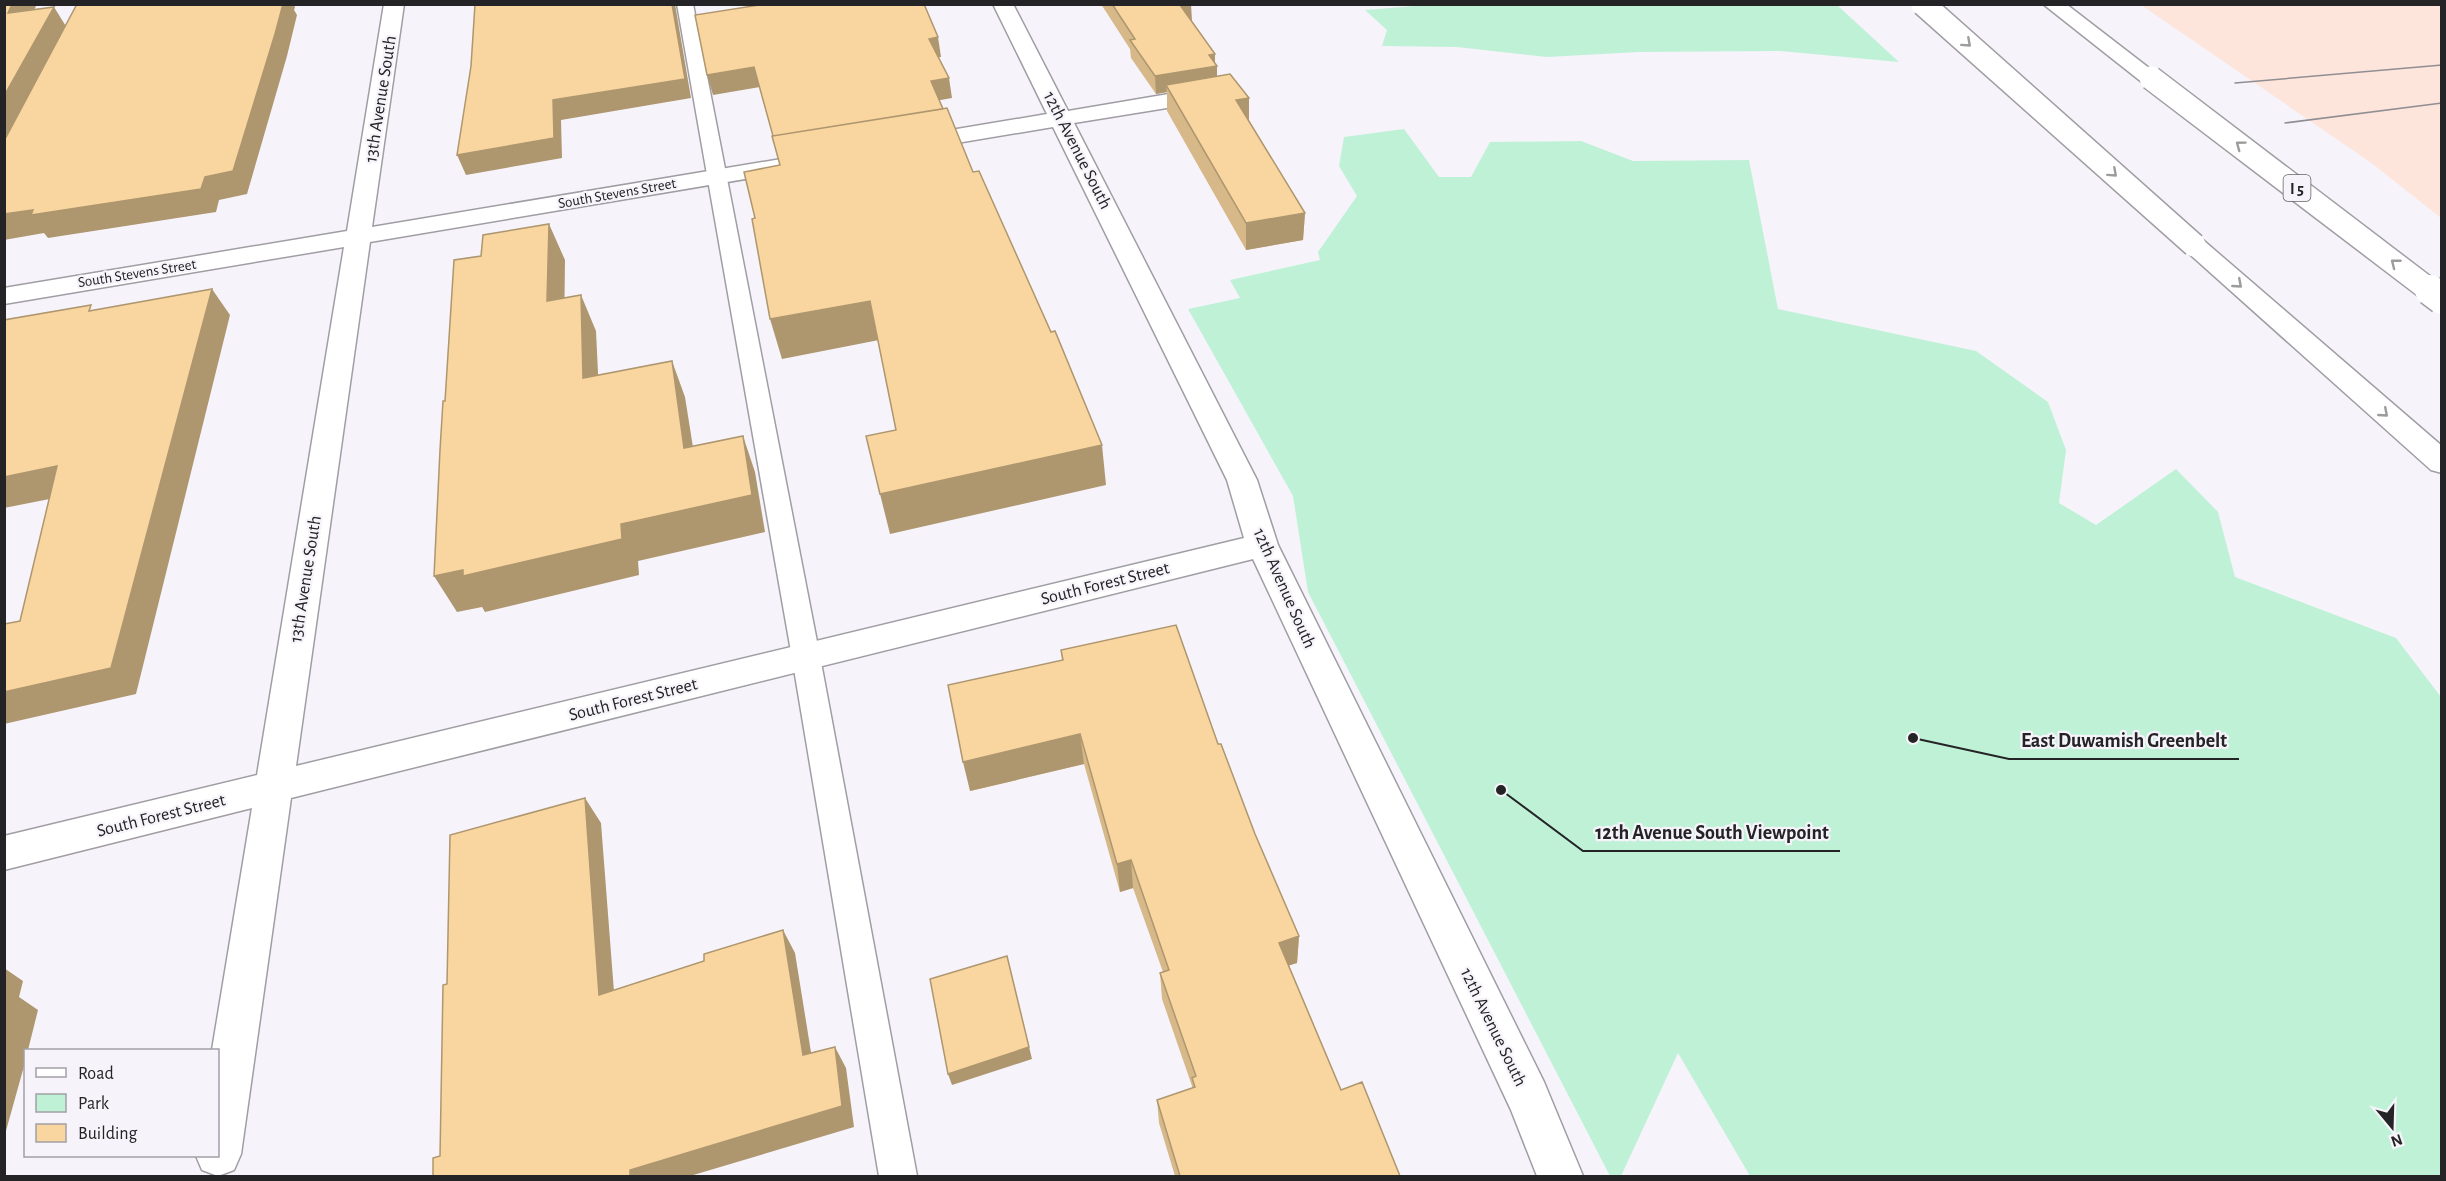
<svg xmlns="http://www.w3.org/2000/svg" width="2446" height="1181" viewBox="0 0 2446 1181" font-family="'Alegreya Sans',sans-serif">
	<rect width="100%" height="100%" fill="#f6f4fa"/>
	<path fill="#fee5dc" d="M2141,5H2441V218L2370,162Z"/>
	<path fill="#bff1d7" d="M1427,5H1837L1899,62L1780,51L1639,52L1547,57L1457,47L1382,46L1387,30L1365,10Z
		M1404,129L1439,177H1471L1490,142L1581,141L1633,161L1749,160L1778,309L1976,351L2048,402L2066,450L2059,503L2096,525L2176,469L2218,512L2235,577L2396,638L2441,697V1176H1750L1678,1053L1621,1176H1610L1308,592L1293,496L1188,309L1240,298L1230,280L1320,260L1318,252L1357,196L1339,166L1344,137Z"/>
	<g fill="none" stroke-linecap="round" stroke-linejoin="round">
		<g stroke="#a09ea4" stroke-width="3">
			<path id="lane" d="M677,4H693L820,657L917,1176H879L792,657Z"/>
		</g>
		<g stroke="#a09ea4" stroke-width="3">
			<path id="street" d="M384,4H404L372,227L799,156L807,158L811,163L807,168L799,170L370,242L296,766L1244,538L1227,480L1053,127L915,150L907,148L903,143L907,138L915,136L1047,114L993,4H1013L1068,111L1210,87L1218,89L1221,94L1218,99L1210,101L1074,123L1257,480L1278,545L1544,1082L1583,1176H1537L1511,1110L1253,559L291,798L241,1154L234,1170L218,1176L202,1170L196,1156H218V1050H212L252,808L4,870V836L257,775L344,247L4,304V288L347,231Z"/>
		</g>
		<g stroke="#a09ea4" stroke-width="3">
			<path id="highway" d="M2043,4H2066L2162,78L2159,83L2151,85L2143,83Z
				M2194,237L2203,240L2442,446V473L2431,470L2185,250L2181,245L2185,240Z"/>
		</g>
		<use href="#lane" fill="#fff" fill-rule="evenodd"/>
		<use href="#street" fill="#fff" fill-rule="evenodd"/>
		<use href="#highway" fill="#fff" fill-rule="evenodd"/>
		<path stroke="#908e92" stroke-width="1.5" d="M2235,83L2442,65
			M2285,123L2442,103"/>
		<g stroke="#a09ea4" stroke-width="26" stroke-linecap="butt">
			<path id="highway-bridge-far1" d="M1923,4L2194,245
				M2151,78L2432,292"/>
		</g>
		<g stroke="#a09ea4" stroke-width="33" stroke-linecap="butt">
			<path id="highway-bridge" d="M2430,290L2442,299"/>
		</g>
		<use href="#highway-bridge-far1" stroke="#fff" stroke-width="23"/>
		<use href="#highway-bridge" stroke="#fff" stroke-width="30"/>
	</g>
	<path fill="#d6b889" d="M1101,4H1191V21L1215,63L1217,76L1249,122L1305,213L1303,240L1246,250L1167,111V92L1156,94L1131,58L1130,49Z
		M1061,650L1218,744L1255,834L1299,936L1297,963L1289,965L1341,1090L1400,1176H1175L1159,1123L1157,1100L1192,1088V1086L1162,999L1160,973L1163,972L1133,888L1120,892L1084,764L970,791L1062,660Z"/>
	<path fill="#ae966f" d="M12,4H37L22,35L8,13Z
		M283,4H293L295,7L294,10L297,15L287,56L247,194L219,200L216,212L48,238L44,233L4,240V214L205,177Z
		M672,4H675L691,98L561,120L562,158L466,175L457,155L553,100Z
		M1191,4L1192,21L1180,5Z
		M54,7L67,28L4,147V96Z
		M938,37L941,57L932,58L929,39Z
		M1215,54V66H1217V84L1166,85L1167,92L1156,94L1155,76L1209,55Z
		M754,67L760,87L713,95L707,75Z
		M949,78L952,98L935,101L931,81Z
		M1249,98V124L1236,100Z
		M1305,213L1303,240L1246,250V223Z
		M549,224L565,260L564,338L547,301Z
		M212,289L230,315L136,694L4,724V692Z
		M581,295L596,331L600,415L583,378Z
		M870,301L879,340L782,359L770,319Z
		M672,361L685,397L699,485L684,448Z
		M743,436L755,472L765,532L638,561L639,575L485,612L482,607L457,612L434,576L621,524Z
		M1102,445L1106,485L890,534L880,494Z
		M57,466L80,493L4,508V477Z
		M1080,734L1084,764L970,791L963,762Z
		M585,798L601,823L616,1018L599,995Z
		M1131,860L1133,888L1120,892L1117,864Z
		M783,930L795,953L815,1077L803,1055Z
		M1299,936L1297,963L1278,969L1279,943Z
		M1007,956L1032,1059L952,1085L948,1074Z
		M4,968L23,981L19,997L38,1010L28,1050H26V1059L4,1138Z
		M835,1047L846,1068L854,1127L690,1176H630V1170Z"/>
	<path fill="#f9d69f" stroke="#ae966f" stroke-width="1.5" d="M4,4H12L8,13L54,7L4,96Z
		M77,4H283L275,34L233,171L205,177L201,189L31,215L33,210L4,214V141Z
		M475,4H672L685,79L553,100L554,138L457,155L471,66Z
		M766,4H924L938,37L929,39L949,78L931,81L943,109L773,136L754,67L707,75L695,15Z
		M1112,4H1182L1180,5L1215,54L1209,55L1217,66L1155,76L1130,40L1135,39Z
		M1230,74L1249,98L1236,100L1305,213L1246,223L1166,85Z
		M947,108L973,172L979,171L1051,332L1055,331L1102,445L880,494L866,436L896,430L870,301L770,319L752,219L755,218L744,172L780,165L772,136Z
		M549,224L547,301L581,295L583,378L672,361L684,448L743,436L752,495L621,524L622,539L463,576V570L434,576L440,450L443,401H445L454,260L481,256L483,235Z
		M212,289L111,668L4,692V624L20,621L57,466L4,477V320L91,305L89,311Z
		M1176,625L1218,744H1221L1255,834L1299,936L1279,943L1341,1090L1362,1082L1400,1176H1180L1157,1100L1195,1087L1192,1078L1196,1076L1160,973L1169,970L1131,860L1117,864L1080,734L963,762L948,685L1063,660L1061,650Z
		M585,798L599,995L704,961V954L783,930L803,1055L835,1047L842,1106L630,1170V1176H433V1158L440,1156L443,985L447,984L450,835Z
		M1007,956L1029,1047L948,1074L930,979Z"/>
	<defs><path id="oneway-chevron" d="M-2-3.5L2.5 0L-2 3.5" fill="none" stroke-width="1.6" stroke-linecap="round" stroke-linejoin="round" transform="scale(1.5)"/></defs>
	<g stroke="#9c9c9d">
		<use href="#oneway-chevron" transform="translate(1967 43) rotate(42)"/>
		<use href="#oneway-chevron" transform="translate(2240 145) rotate(-143)"/>
		<use href="#oneway-chevron" transform="translate(2113 173) rotate(42)"/>
		<use href="#oneway-chevron" transform="translate(2395 263) rotate(-142)"/>
		<use href="#oneway-chevron" transform="translate(2238 284) rotate(41)"/>
		<use href="#oneway-chevron" transform="translate(2384 413) rotate(41)"/>
	</g>
	<g text-anchor="middle" stroke-width="4.5" stroke-linejoin="round" paint-order="stroke">
		<g font-size="15" fill="#242325" stroke="#f6f4fa">
			<text transform="translate(617 193) rotate(-10)" y="5">South Stevens Street</text>
			<text transform="translate(137 273) rotate(-9)" y="5">South Stevens Street</text>
		</g>
		<rect fill="#f6f4fa" stroke="#636265" stroke-width="1.5" x="2283.5" y="175" width="27" height="26" rx="4.5"/>
		<g font-size="16" font-weight="bold" fill="#242325">
			<text x="2297" y="194">I 5</text>
		</g>
		<g font-size="18" fill="#242325" stroke="#f6f4fa">
			<text transform="translate(380 99) rotate(-81)" y="6">13th Avenue South</text>
			<text transform="translate(1078 150) rotate(63)" y="6">12th Avenue South</text>
			<text transform="translate(305 579) rotate(-81)" y="6">13th Avenue South</text>
			<text transform="translate(1105 583) rotate(-14)" y="6">South Forest Street</text>
			<text transform="translate(1285 588) rotate(66)" y="6">12th Avenue South</text>
			<text transform="translate(633 699) rotate(-14)" y="6">South Forest Street</text>
			<text transform="translate(161 815) rotate(-14)" y="6">South Forest Street</text>
			<text transform="translate(1494 1027) rotate(64)" y="6">12th Avenue South</text>
		</g>
	</g>
	<path fill="none" stroke="#242325" stroke-width="2" d="M1913 738L2009 759H2239M1501 790L1583 851H1840"/>
	<g fill="#242325" stroke="#f6f4fa" stroke-width="2">
		<circle cx="1913" cy="738" r="6"/>
		<circle cx="1501" cy="790" r="6"/>
	</g>
	<g font-size="20" text-anchor="middle" font-weight="bold" fill="#242325" stroke="#f6f4fa" stroke-width="4.5" stroke-linejoin="round" paint-order="stroke">
		<text x="2124" y="747">East Duwamish Greenbelt</text>
		<text x="1712" y="839">12th Avenue South Viewpoint</text>
	</g>
	<rect width="2446" height="1181" fill="none" stroke="#242325" stroke-width="12"/>
	<rect x="24" y="1049" width="195" height="108" fill="#f6f4fa" stroke="#a2a0a5" stroke-width="1.5"/>
	<rect x="36" y="1068" width="30" height="9" fill="#ffffff" stroke="#a2a0a5" stroke-width="1.5"/>
	<text x="78" y="1079" font-size="18" fill="#242325">Road</text>
	<rect x="36" y="1094" width="30" height="18" fill="#bff1d7" stroke="#a2a0a5" stroke-width="1.5"/>
	<text x="78" y="1109" font-size="18" fill="#242325">Park</text>
	<rect x="36" y="1124" width="30" height="18" fill="#f9d69f" stroke="#a2a0a5" stroke-width="1.5"/>
	<text x="78" y="1139" font-size="18" fill="#242325">Building</text>
	<g transform="translate(2392 1127) rotate(161)" stroke="#f6f4fa" stroke-width="4.5" paint-order="stroke">
	<path d="M0-4.5L10 22L0 15L-10 22Z" fill="#242325"/>
	<text y="-9" font-size="16" font-weight="bold" text-anchor="middle" fill="#242325">N</text>
	</g>
</svg>
